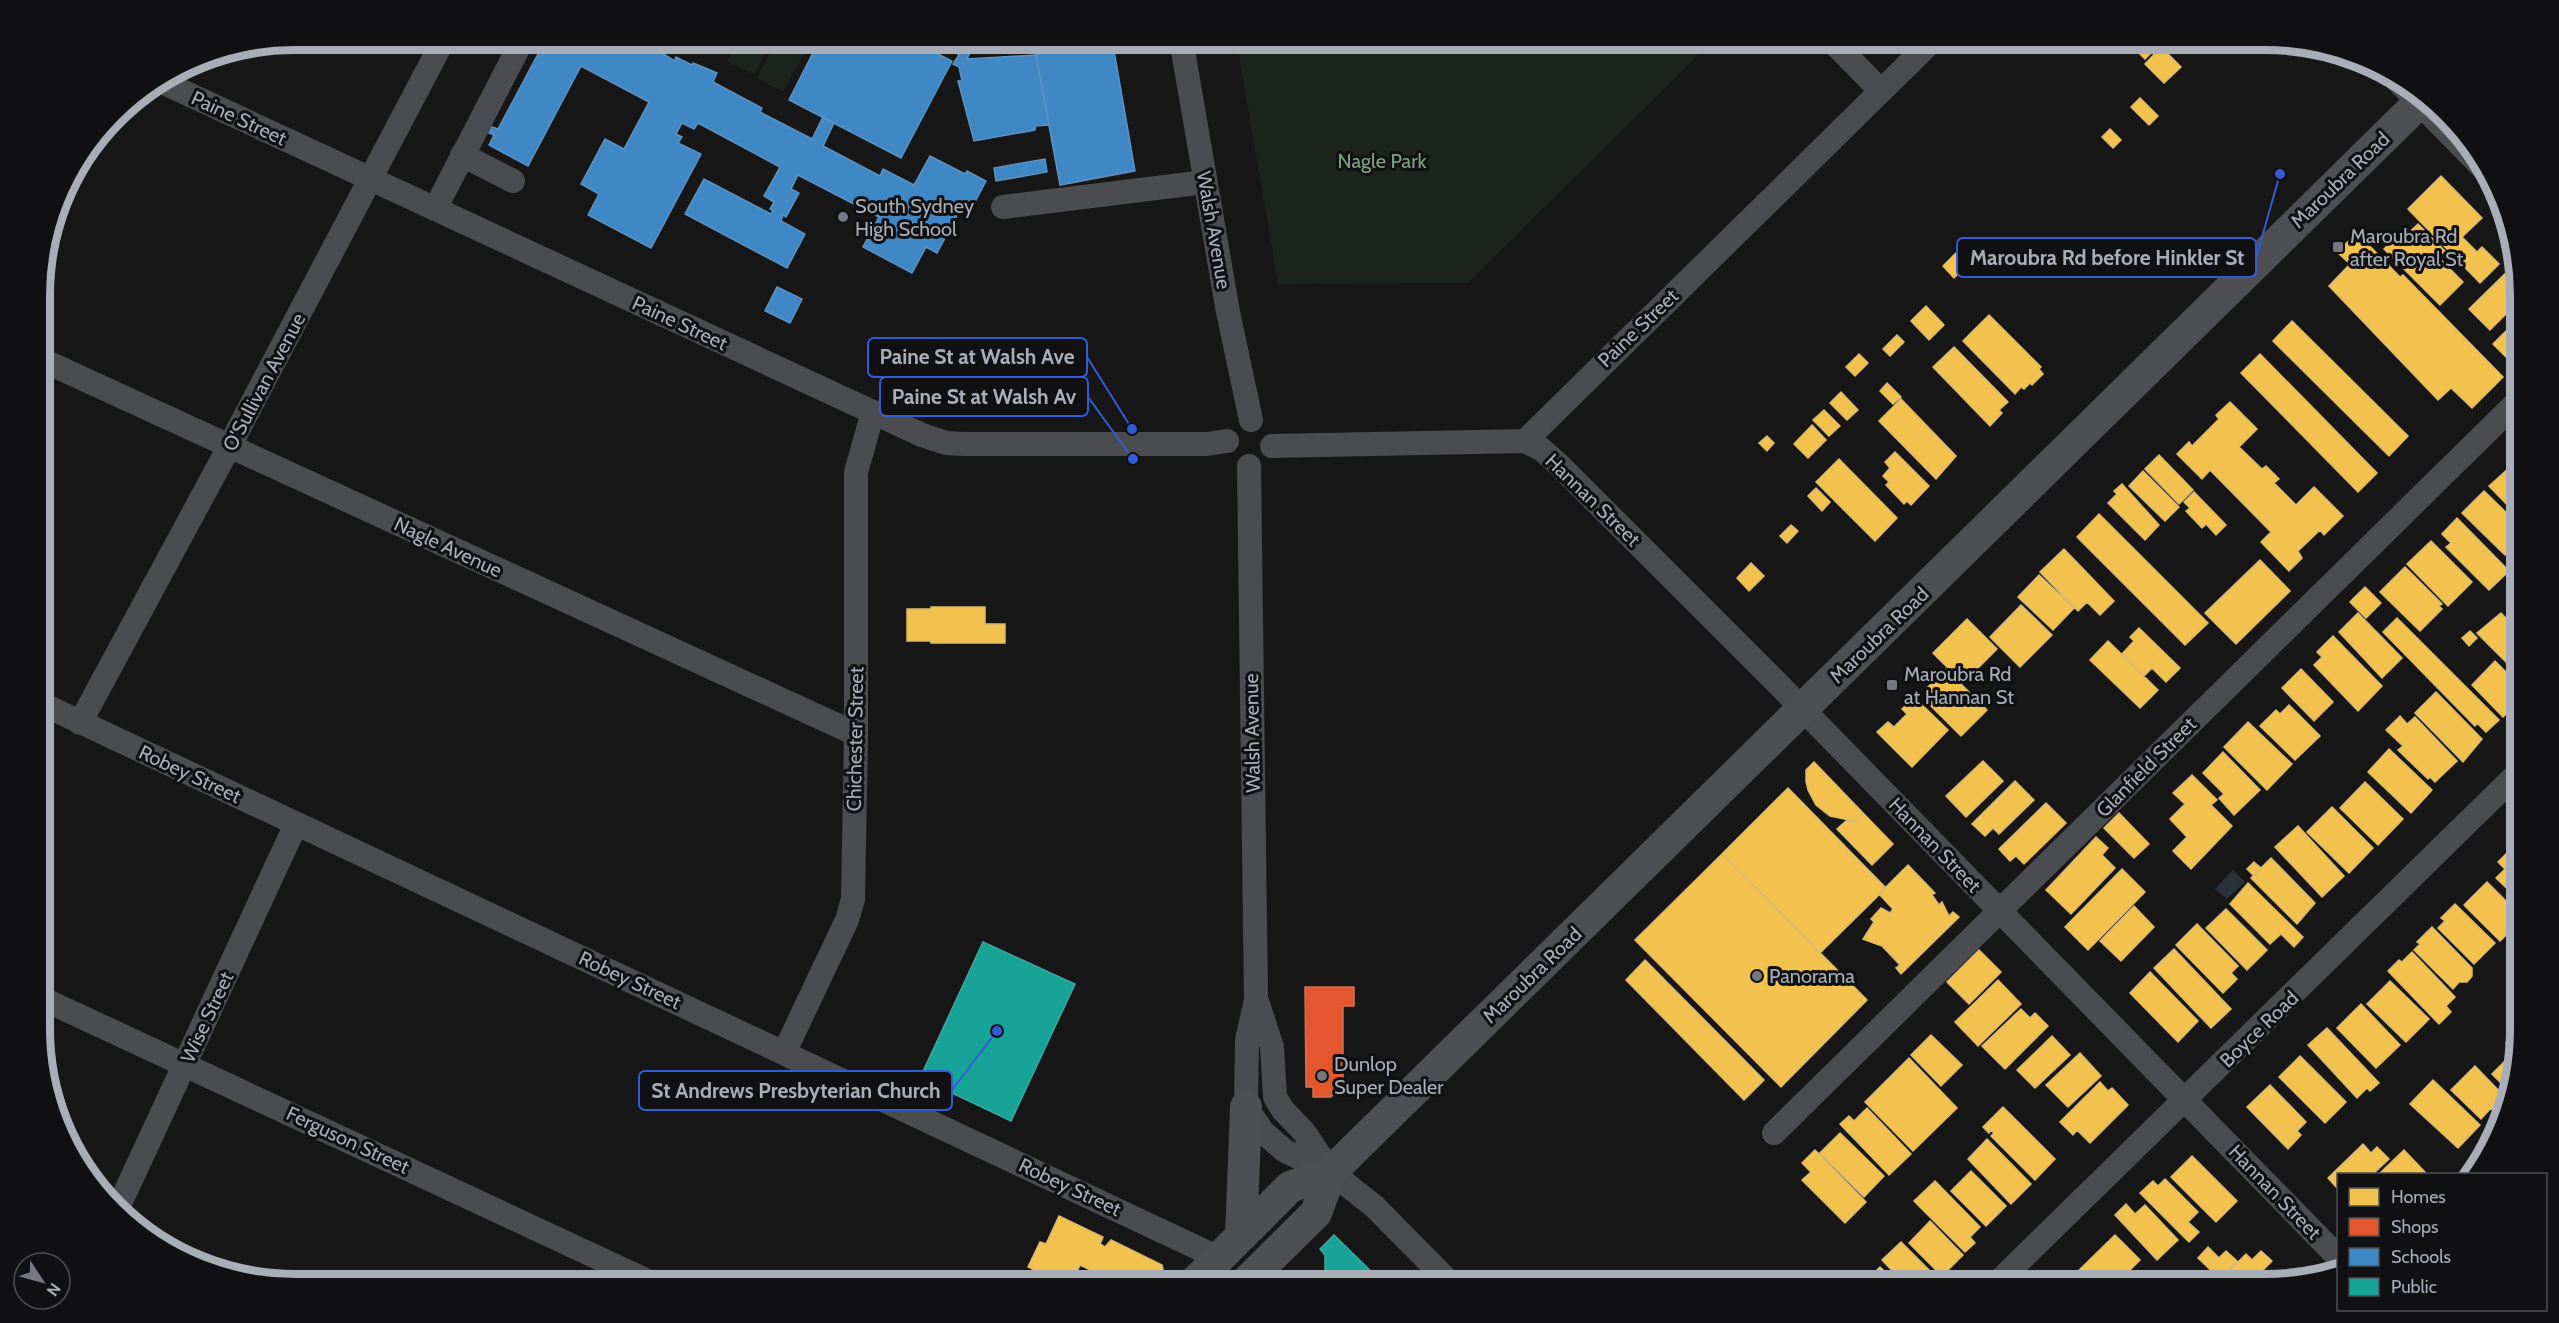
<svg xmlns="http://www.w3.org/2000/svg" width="2559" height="1323" viewBox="0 0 2559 1323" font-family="Cabin,sans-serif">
	<rect width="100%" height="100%" fill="#171717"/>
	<path fill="#1d241e" d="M738,39H773L754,75L727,61Z
		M777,39H812L783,92L757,78Z
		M1236,39H1714L1468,283L1278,284Z"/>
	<path fill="#2a3239" d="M2233,870L2245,882L2227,899L2215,889Z"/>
	<path fill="#f2c14e" stroke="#dcbb6e" stroke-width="1.5" d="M2125,39H2153L2159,45L2145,59Z
		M2161,47L2181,67L2164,83L2145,64Z
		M2140,98L2158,116L2149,125L2131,107Z
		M2110,129L2121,140L2113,148L2102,137Z
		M2441,176L2482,218L2462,237L2477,252L2482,247L2499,264L2480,283L2408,209Z
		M2418,224L2445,251L2438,257L2463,282L2440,305L2384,249L2397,236L2401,240Z
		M2357,233L2400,277L2403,275L2503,377L2472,408L2451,388L2438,400L2329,286L2350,264L2337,252Z
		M1957,252L1969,263L1954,278L1943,266Z
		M2513,266L2518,270V302L2490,330L2469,309Z
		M1926,306L1944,325L1929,340L1911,321Z
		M1989,315L2041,367L2039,369L2043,374L2032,385L2030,383L2024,389L2021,387L2015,394L1963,341Z
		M2518,319V353L2510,361L2493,344Z
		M2292,321L2408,436L2389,456L2273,341Z
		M1897,335L1904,342L1890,356L1883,349Z
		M1954,347L2008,402L1999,410L2002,413L1990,426L1933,367Z
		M1859,354L1868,363L1855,376L1846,367Z
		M2260,354L2377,473L2358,492L2241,373Z
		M1887,383L1901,397L1893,404L1880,391Z
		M1841,392L1858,410L1847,420L1830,403Z
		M1901,399L1956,456L1936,479L1879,421Z
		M2230,402L2257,429L2239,447L2262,469L2266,466L2279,479L2274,483L2296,505L2314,487L2343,516L2324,535L2320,530L2298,551L2302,558L2289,571L2261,542L2271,532L2210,470L2202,479L2177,454L2189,442L2192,446L2219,419L2216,415Z
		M1824,410L1840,426L1829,436L1813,420Z
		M1812,425L1826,440L1808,458L1794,444Z
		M1767,436L1774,443L1767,451L1759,443Z
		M1895,452L1929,486L1911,505L1907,501L1904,504L1886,485L1889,482L1883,476L1890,468L1885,462Z
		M2159,455L2193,490L2179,504L2145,469Z
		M1839,459L1897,518L1875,541L1816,482Z
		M2509,468L2518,478L2519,517L2489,486Z
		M2143,471L2179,507L2165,521L2129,486Z
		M2122,484L2159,525L2145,540L2108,503L2117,494L2114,491Z
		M1816,488L1830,502L1822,511L1808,496Z
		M2484,491L2519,525V541L2505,555L2462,513Z
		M2194,492L2226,525L2216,535L2206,524L2202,528L2186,511L2190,508L2184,502Z
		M2099,514L2208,623L2185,645L2077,537Z
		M2457,518L2509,571L2489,590L2446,547L2451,543L2442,534Z
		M1791,525L1798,531L1787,543L1780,536Z
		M2431,541L2472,582L2448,606L2407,564Z
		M2064,549L2114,601L2100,615L2087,602L2078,611L2040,572Z
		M2260,560L2290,591L2236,644L2205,613Z
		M1751,563L1764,576L1749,591L1737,578Z
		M2405,567L2442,604L2439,606L2442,609L2420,631L2380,592Z
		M2039,575L2074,608L2053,630L2018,597Z
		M2365,587L2381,603L2366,618L2350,602Z
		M2021,605L2052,635L2020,667L1990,637Z
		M931,607H985V624H1005V643H931V641H907V609H931Z
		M2358,613L2402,658L2382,678L2339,632Z
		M2501,613L2519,632V675L2477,633Z
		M2397,618L2499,720L2486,732L2477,723L2475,726L2383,632Z
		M1967,619L1997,649L1963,683L1933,653Z
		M2139,628L2180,668L2166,682L2152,668L2144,676L2122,654L2134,641L2130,637Z
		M2470,631L2477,638L2469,646L2462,638Z
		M2333,636L2382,686L2358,711L2314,665L2322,657L2317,652Z
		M2108,641L2158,690L2140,708L2090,660Z
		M2495,661L2519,685V702L2503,717L2472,685Z
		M1946,669L1987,710L1961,736L1929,704L1936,697L1927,688Z
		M2301,669L2333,702L2314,721L2282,688Z
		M2436,692L2482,739L2463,762L2415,713Z
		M1914,697L1948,730L1912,767L1877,732L1888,722L1894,727L1907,714L1902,709Z
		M2289,705L2320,736L2295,760L2260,726L2276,710L2280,714Z
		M2400,716L2407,724L2415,717L2457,761L2435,782L2430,777L2428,779L2398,750L2403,746L2386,730Z
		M2248,722L2292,764L2267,790L2224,747Z
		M2389,749L2432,790L2411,813L2368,772Z
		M2223,752L2260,790L2234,815L2219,798L2224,794L2203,773Z
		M1983,761L2003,781L1966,817L1946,796Z
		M1814,762L1863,813L1854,821L1830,816L1816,805L1808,790L1806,781V770Z
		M2192,775L2217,800L2211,805L2232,826L2191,869L2173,851L2187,837L2170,819L2185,804L2173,793Z
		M2015,781L2034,800L1999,834L1993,828L1985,836L1972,824Z
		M2365,782L2403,819L2378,845L2340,808Z
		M1788,788L1886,888L1820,953L1722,854Z
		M2046,803L2066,823L2024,864L2016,856L2010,861L1999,849Z
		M2332,807L2373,848L2349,873L2307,832Z
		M1863,813L1893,844L1872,865L1837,829L1846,821H1854Z
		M2119,813L2149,844L2134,858L2104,828Z
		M2298,826L2344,876L2322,897L2275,847Z
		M2096,837L2108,848L2102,855L2115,868L2071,914L2046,890Z
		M2514,846L2519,852L2520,901L2496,878L2505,869L2498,862Z
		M1722,854L1867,1000L1781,1087L1635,940Z
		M2271,858L2315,903L2297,924L2251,878Z
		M2254,862L2261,868L2254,876L2247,869Z
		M1908,865L1935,893L1932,895L1939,905L1942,902L1949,916L1953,912L1959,917L1901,974L1896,968L1900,965L1882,946L1863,939L1874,922L1871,919L1881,908L1890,913L1893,909L1879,894Z
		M2122,869L2145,892L2088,950L2065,927Z
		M2487,882L2520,915V922L2500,941L2464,905Z
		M2248,883L2303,937L2294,947L2281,934L2270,944L2230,904Z
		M2455,904L2495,943L2474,964L2438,928L2445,921L2441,918Z
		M2134,906L2154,927L2121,961L2100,941Z
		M2226,909L2267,950L2247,970L2206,928Z
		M2197,924L2238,966L2231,973L2237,979L2223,993L2176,945Z
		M2432,927L2472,968V976L2467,982H2459L2453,989L2414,950L2420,944L2417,942Z
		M2174,949L2231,1009L2211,1028L2154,968Z
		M1979,950L2001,972L1969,1004L1947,982Z
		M2412,952L2455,997L2446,1006L2451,1012L2439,1024L2388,971L2399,960L2402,962Z
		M1645,960L1764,1080L1744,1100L1626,980Z
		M2150,972L2198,1021L2178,1042L2130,993Z
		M1998,980L2021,1004L1978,1046L1955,1022Z
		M2390,981L2429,1019L2406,1042L2367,1004Z
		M2361,1004L2400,1045L2376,1068L2337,1028Z
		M2021,1009L2030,1018L2035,1013L2048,1026L2005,1069L1982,1046Z
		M2516,1016L2520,1020V1029L2515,1051L2506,1043L2515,1034L2507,1026Z
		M2327,1028L2379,1083L2370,1091L2367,1088L2357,1098L2308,1045Z
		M1931,1035L1962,1065L1941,1086L1911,1055Z
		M2052,1036L2070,1055L2035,1088L2017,1070Z
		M2080,1053L2101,1076L2068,1107L2046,1085Z
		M2300,1056L2346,1102L2325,1123L2279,1077Z
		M1909,1058L1957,1108L1913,1151L1865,1102Z
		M2507,1059L2512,1064L2506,1088L2492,1074Z
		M2475,1066L2504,1096L2503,1102L2494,1111L2491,1108L2481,1119L2451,1090Z
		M2433,1080L2480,1125L2458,1148L2410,1104Z
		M2100,1082L2108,1091L2112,1088L2128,1105L2090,1143L2077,1130L2073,1135L2060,1122Z
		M2270,1085L2306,1122L2297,1131L2301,1135L2288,1149L2247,1107Z
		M2003,1107L2055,1159L2035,1180L1991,1136L1994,1133L1991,1130L1989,1133L1983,1127Z
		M1867,1108L1911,1154L1889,1175L1840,1124L1849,1116L1854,1121Z
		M1840,1133L1884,1176L1864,1197L1820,1153Z
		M1987,1139L2031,1184L2011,1204L1968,1159Z
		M2363,1144L2371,1153L2377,1147L2389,1159L2373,1174H2338V1189L2328,1178Z
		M1815,1150L1866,1202L1845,1223L1802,1180L1811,1172L1802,1163Z
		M2404,1150L2425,1172L2422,1174H2379Z
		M2192,1156L2237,1201L2216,1222L2171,1177Z
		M1971,1171L2006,1206L1986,1226L1951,1191Z
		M2165,1179L2198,1212L2188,1222L2199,1232L2189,1242L2140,1193L2153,1181L2158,1186Z
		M1935,1181L1980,1227L1970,1237L1975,1243L1965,1252L1914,1201Z
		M2126,1204L2135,1214L2145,1205L2178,1240L2157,1260L2115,1215Z
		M1059,1216L1103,1237L1100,1244L1105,1247L1111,1240L1162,1265L1163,1269L1148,1284H1097L1101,1275L1080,1265L1071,1284H1064L1028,1267L1040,1242L1046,1244Z
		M1930,1221L1963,1255L1942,1276L1909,1243Z
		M2115,1235L2140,1260L2116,1284H2071L2068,1281Z
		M1901,1242L1937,1278L1932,1284H1905L1882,1260Z
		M2208,1247L2219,1258L2226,1251L2237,1261L2220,1279L2198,1258Z
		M2261,1251L2272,1261L2261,1272L2267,1277L2261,1283H2228L2222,1278L2246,1254L2252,1260Z
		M1880,1267L1897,1284H1863Z
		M2155,1272L2167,1284H2143Z"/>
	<path fill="#e4572e" stroke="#d27157" stroke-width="1.5" d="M1305,987H1354V1006H1343V1084L1331,1097H1313V1087H1306Z
		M562,1275L580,1283V1284H557Z
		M893,1275L914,1284H889Z"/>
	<path fill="#3f88c5" stroke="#5e93c1" stroke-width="1.5" d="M546,39H638L675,61L676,57L692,65L693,63L717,73L713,82L762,108L760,112L812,139L823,117L834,123L823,146L880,176L883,169L914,185L930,156L965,174L967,171L986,181L969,213L961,208L937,253L926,247L912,273L863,247L879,217L798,175L791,189L799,193L786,217L783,215L781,221L805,234L787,268L685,214L704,179L771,214L773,211L770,209L774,202L764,196L780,167L698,123L694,129L682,123L676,134L682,137L678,143L701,154L651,248L588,215L599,194L581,184L605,139L624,149L649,102L581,66L528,166L489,145L494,135L489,133L492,127L498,129Z
		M820,39H909L952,61L901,158L789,100Z
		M1033,39H1112L1135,171L1060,185Z
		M962,41L974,44L967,59L1036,55L1049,125L1035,126V130L974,141L958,81H962L959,67L953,64L959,55L956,53Z
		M1045,159L1047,172L996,181L994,168Z
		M777,287L802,299L790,323L765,311Z"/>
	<path fill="#17a398" stroke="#42a6a2" stroke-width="1.5" d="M983,942L1075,984L1011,1121L920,1078Z
		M1334,1235L1384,1284H1320L1318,1282L1325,1276V1255L1320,1249Z"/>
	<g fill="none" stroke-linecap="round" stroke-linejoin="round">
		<path stroke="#4b4c50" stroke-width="24" d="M1181,39L1228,312L1251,420
			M1830,39L1881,91
			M2391,74L2482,167
			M160,81L922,435L946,443L964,444H1207L1227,441
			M462,155L513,181
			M1003,207L1205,182
			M435,209L523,39
			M40,359L856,734
			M1525,441L1541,449L1556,462L1782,688L2338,1257
			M1272,446L1525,441L1934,39
			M1249,466L1256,1000L1247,1040L1246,1107L1263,1132L1285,1151L1331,1172L1375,1207L1451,1284
			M40,703L1219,1258
			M80,723L229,447L444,39
			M41,998L654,1284
			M1257,1001L1272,1047L1275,1097L1283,1110L1304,1132L1331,1172
			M784,1053L847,920L853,899L856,734V472L873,412
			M1774,1133L2518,401
			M117,1210L296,824
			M1996,1284L2519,772"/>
		<path stroke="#4d4f52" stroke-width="32" d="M1241,1236L1246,1107
			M1193,1284L1290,1187L1331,1172L2425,97
			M1244,1284L1316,1213L1331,1172"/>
	</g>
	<g fill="#757880" stroke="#111113" stroke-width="2">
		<circle cx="843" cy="217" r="6"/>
		<rect x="2332" y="241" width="12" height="12" rx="3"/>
		<rect x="1886" y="679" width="12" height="12" rx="3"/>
		<circle cx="1757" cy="976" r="6"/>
		<circle cx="1322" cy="1076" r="6"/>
	</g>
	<g text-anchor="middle" stroke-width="6" stroke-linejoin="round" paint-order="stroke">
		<g font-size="20" fill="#a8adb8" stroke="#111113">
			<text transform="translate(239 118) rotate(25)" y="7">Paine Street</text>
			<text transform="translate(2340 180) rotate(-44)" y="7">Maroubra Road</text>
			<text transform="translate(1214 230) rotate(80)" y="7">Walsh Avenue</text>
			<text transform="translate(680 323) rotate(25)" y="7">Paine Street</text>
			<text transform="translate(1638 328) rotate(-44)" y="7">Paine Street</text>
			<text transform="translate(264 382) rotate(-62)" y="7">O'Sullivan Avenue</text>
			<text transform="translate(1593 500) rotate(44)" y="7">Hannan Street</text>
			<text transform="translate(448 547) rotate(25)" y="7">Nagle Avenue</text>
			<text transform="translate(1879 635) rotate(-44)" y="7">Maroubra Road</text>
			<text transform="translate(1252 733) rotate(-91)" y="7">Walsh Avenue</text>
			<text transform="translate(855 739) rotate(-89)" y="7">Chichester Street</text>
			<text transform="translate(2146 767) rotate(-45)" y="7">Glanfield Street</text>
			<text transform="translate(190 774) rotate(25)" y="7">Robey Street</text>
			<text transform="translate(1935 845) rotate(46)" y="7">Hannan Street</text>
			<text transform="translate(1532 975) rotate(-44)" y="7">Maroubra Road</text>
			<text transform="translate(630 980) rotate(25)" y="7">Robey Street</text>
			<text transform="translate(207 1017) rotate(-65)" y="7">Wise Street</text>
			<text transform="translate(2259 1029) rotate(-44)" y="7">Boyce Road</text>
			<text transform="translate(348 1140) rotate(25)" y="7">Ferguson Street</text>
			<text transform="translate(1070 1187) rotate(25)" y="7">Robey Street</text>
			<text transform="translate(2275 1192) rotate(46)" y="7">Hannan Street</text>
		</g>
		<g font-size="20" fill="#7fa381" stroke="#111113">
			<text x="1382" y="168">Nagle Park</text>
		</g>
		<g font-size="20" fill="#a8adb8" stroke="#111113" text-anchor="start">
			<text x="855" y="213">South Sydney<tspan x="855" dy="23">High School</tspan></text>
			<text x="2350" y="243">Maroubra Rd<tspan x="2350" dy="23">after Royal St</tspan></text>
			<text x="1904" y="681">Maroubra Rd<tspan x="1904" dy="23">at Hannan St</tspan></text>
			<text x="1769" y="983">Panorama</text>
			<text x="1334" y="1071">Dunlop<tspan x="1334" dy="23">Super Dealer</tspan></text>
		</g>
	</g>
	<path d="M0 0H2559V1323H0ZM295 50H2265A245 245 0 0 1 2510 295V1029A245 245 0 0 1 2265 1274H295A245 245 0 0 1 50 1029V295A245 245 0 0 1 295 50Z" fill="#111113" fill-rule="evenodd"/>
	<path fill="none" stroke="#a8adb8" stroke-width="8" d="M295 50H2265A245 245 0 0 1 2510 295V1029A245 245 0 0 1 2265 1274H295A245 245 0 0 1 50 1029V295A245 245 0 0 1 295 50Z"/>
	<path fill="none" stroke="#325cd3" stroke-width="2" d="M2280 174L2256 258M1132 429L1087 357M1133 459L1088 397M997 1031L952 1090"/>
	<g fill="#325cd3" stroke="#111113" stroke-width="2">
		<circle cx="2280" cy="174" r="6"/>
		<circle cx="1132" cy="429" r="6"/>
		<circle cx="1133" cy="459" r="6"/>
		<circle cx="997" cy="1031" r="6"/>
	</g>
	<g fill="#111113" stroke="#325cd3" stroke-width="2">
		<rect x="1957" y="238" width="299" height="39" rx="6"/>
		<rect x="868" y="338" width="219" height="39" rx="6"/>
		<rect x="880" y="377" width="208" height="39" rx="6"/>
		<rect x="639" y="1071" width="313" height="39" rx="6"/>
	</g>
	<g font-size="21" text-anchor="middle" font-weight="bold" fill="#a8adb8">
		<text x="2107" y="265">Maroubra Rd before Hinkler St</text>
		<text x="977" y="364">Paine St at Walsh Ave</text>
		<text x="984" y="404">Paine St at Walsh Av</text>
		<text x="796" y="1098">St Andrews Presbyterian Church</text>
	</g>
	<rect x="2337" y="1173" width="210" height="138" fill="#111113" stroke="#4d4f55" stroke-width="1.5"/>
	<rect x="2349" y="1188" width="30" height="18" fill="#f2c14e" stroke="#4d4f55" stroke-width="1.5"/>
	<text x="2391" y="1203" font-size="18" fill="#a8adb8">Homes</text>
	<rect x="2349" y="1218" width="30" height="18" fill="#e4572e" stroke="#4d4f55" stroke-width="1.5"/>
	<text x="2391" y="1233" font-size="18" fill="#a8adb8">Shops</text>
	<rect x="2349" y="1248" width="30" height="18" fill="#3f88c5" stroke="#4d4f55" stroke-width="1.5"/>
	<text x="2391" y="1263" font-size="18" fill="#a8adb8">Schools</text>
	<rect x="2349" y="1278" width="30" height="18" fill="#17a398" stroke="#4d4f55" stroke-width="1.5"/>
	<text x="2391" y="1293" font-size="18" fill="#a8adb8">Public</text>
	<g transform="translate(42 1281) rotate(126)"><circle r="28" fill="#111113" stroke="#4d4f55" stroke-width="1.5"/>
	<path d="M0-4.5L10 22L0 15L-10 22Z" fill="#757880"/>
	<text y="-9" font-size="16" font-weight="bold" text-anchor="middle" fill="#a8adb8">N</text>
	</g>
</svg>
